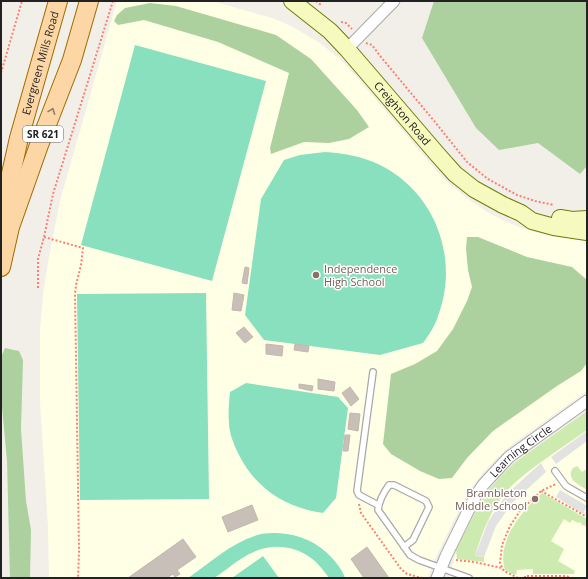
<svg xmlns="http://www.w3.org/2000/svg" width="588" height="579" viewBox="0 0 588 579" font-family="'Open Sans',sans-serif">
	<rect width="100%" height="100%" fill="#f2efe9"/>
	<path fill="#ffffe5" d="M117,1H212L275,19L293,27L320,43L340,59L349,68L435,169L447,182L468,199L492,215L507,222L522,228L538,233L557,237L587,241V391L510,446L493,462L485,470L472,487L465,498L434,561L429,574L428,578H49L48,527L40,402V329L43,294L49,257L60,201Z
		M587,411V578H449L457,549L479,505L487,492L499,478L514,463Z"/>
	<path fill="#cdebb0" d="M587,411V430C573,440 558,450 544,460C530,470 515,481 504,494C489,514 482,533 475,556L484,557V562L457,559L456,550L479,505L487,492L500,477L514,463Z
		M577,466L582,472L587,469V490C583,487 578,485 575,482C569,477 569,469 577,466Z
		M542,493L587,519V526L581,525L582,524L579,522L578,523L572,520L570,523L564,519L551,541L564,549L558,561L575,571L574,574H533V569L517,570L516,575L512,574L505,570C496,541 522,511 542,493Z"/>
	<path fill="#add19e" d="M434,1H587V166L580,174L538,143L499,150L476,128L422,38Z
		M150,3L176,6L276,35L311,59L357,110L369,127L349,139L329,143L304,142L271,154L270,148L289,73L218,42L144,20L118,25L114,21L117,15L125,8Z
		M467,237H478L527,257L572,267L587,280V363L581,371L557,386L493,431L467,458L452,478L439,479L420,471L391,454L383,444L391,374L415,364L437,351L453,329L467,301L472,287L468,270L466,249Z
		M5,348L19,351L23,360L21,429L26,501L31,530L30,578H10L7,461L1,396L2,355Z"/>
	<path fill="#88e0be" d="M135,45L266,81L212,281L81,245Z
		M325,152C343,153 361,156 378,164C435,191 460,258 438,316C435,326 429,335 423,343L380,355L264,340L245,315L261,199L284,160L300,155Z
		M206,293L209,499L80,500L77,294Z
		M246,383L338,397L348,408L336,498L323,513C286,508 256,489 239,455C234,445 229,433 229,423C228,413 229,402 230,392Z
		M277,533C299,534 318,542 333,559C338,565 343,571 345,578H329C324,571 318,563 311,558C289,542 262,544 241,559C235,562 218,577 213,578C206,579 195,578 188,578C211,562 233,541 261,534C266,533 272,533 277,533Z
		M263,556L279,578H232Z"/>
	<path fill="#e2e2e2" d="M587,431V441L556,464L551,457Z
		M541,463L546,472L513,502L496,526L484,557L475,556L488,522L506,495L521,481Z
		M560,490L587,506L583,514L556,497Z"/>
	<path fill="#c7bfb8" stroke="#c4b6ab" d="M245,267L249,268L247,284L242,283Z
		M234,293L244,295L241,311L232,310Z
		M244,327L253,337L245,343L236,333Z
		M266,344L283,346L282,356L266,354Z
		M295,344L309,346L308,352L294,350Z
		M318,379L335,382L334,391L318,389Z
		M299,384L313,386L312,391L299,388Z
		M350,387L359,399L351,406L342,393Z
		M350,413L360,414L358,431L348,429Z
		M345,435H350L348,451H343Z
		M252,505L258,520L228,532L222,517Z
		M183,539L196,557L177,570L180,574L175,577L173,574L167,578H128Z
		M367,547L389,578H364L351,559Z"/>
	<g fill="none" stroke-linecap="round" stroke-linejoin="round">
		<g stroke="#a9a9a9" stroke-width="8">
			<path id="lane" d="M373,372L357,491L359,495L378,505
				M555,471L566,486L587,498
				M404,547L413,540L429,507L426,501L394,485H389C384,492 379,501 378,510L410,555L419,560L469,578"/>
		</g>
		<g stroke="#a9a9a9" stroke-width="13">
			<g id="street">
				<path d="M347,49L394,1"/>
				<path id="s1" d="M437,578L446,556L475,497L483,485L509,457L587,401"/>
			</g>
		</g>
		<g stroke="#707d05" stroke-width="18">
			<g id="secondary">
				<path id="s2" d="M292,1L330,31L347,49L438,155L455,174L474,189L503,205L521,213L532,221L554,227L587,232"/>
				<path d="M560,218L572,220L587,219"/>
			</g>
		</g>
		<g stroke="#a06b00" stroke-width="20">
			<g id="primary">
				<path id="s3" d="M1,218L19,138L58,1"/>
				<path d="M1,267L10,227L39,145L72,60L89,1"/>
			</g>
		</g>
		<path stroke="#fa8072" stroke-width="2" stroke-dasharray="2 2" stroke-linecap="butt" d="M316,1L321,5
			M341,22L346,23L352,29
			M366,43L372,45L381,57L435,122L467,162L488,179L517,195L535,201L554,205
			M1,73L22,1
			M44,237L83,248L81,265L76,285L75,294L79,551L78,578
			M38,288V259L44,237L53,194L113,1
			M541,491L587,517
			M359,504L361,513L401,569L407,574L422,578
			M456,560L474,562L502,568
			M518,578L504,571L500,563L502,545L510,526L520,511L541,491L556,484
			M525,578V576H567L570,578"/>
		<use href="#lane" stroke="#fff" stroke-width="5.5"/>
		<use href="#street" stroke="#fff" stroke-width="11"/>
		<use href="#secondary" stroke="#f7fabf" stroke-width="16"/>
		<use href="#primary" stroke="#fcd6a4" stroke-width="18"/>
	</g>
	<defs><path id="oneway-chevron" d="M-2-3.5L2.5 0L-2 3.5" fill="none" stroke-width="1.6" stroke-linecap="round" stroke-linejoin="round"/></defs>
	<use stroke="#8f7c63" href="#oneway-chevron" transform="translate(52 111) rotate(-69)"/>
	<g fill="#8d6e63" stroke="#fff" stroke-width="1.5">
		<circle cx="316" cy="275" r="4"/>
		<circle cx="535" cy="499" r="4"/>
	</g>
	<g text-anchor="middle" stroke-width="3" stroke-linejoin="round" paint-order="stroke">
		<rect fill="#fff" stroke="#646464" stroke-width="1" x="23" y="126" width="40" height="16" rx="3"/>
		<g font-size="10" font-weight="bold" fill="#222">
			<text x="43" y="138">SR 621</text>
		</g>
		<g font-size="11" fill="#222" stroke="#fff">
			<text dy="4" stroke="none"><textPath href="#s3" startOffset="160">Evergreen Mills Road</textPath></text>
			<text dy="4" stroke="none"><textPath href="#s2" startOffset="158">Creighton Road</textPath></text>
			<text dy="4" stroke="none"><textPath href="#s1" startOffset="155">Learning Circle</textPath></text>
		</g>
		<g font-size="11" fill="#785e54" stroke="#fff" text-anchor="start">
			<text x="324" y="273">Independence<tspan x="324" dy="13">High School</tspan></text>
			<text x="527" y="497" text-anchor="end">Brambleton<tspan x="527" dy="13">Middle School</tspan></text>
		</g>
	</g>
	<rect width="588" height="579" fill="none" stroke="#222222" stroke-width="4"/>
</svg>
